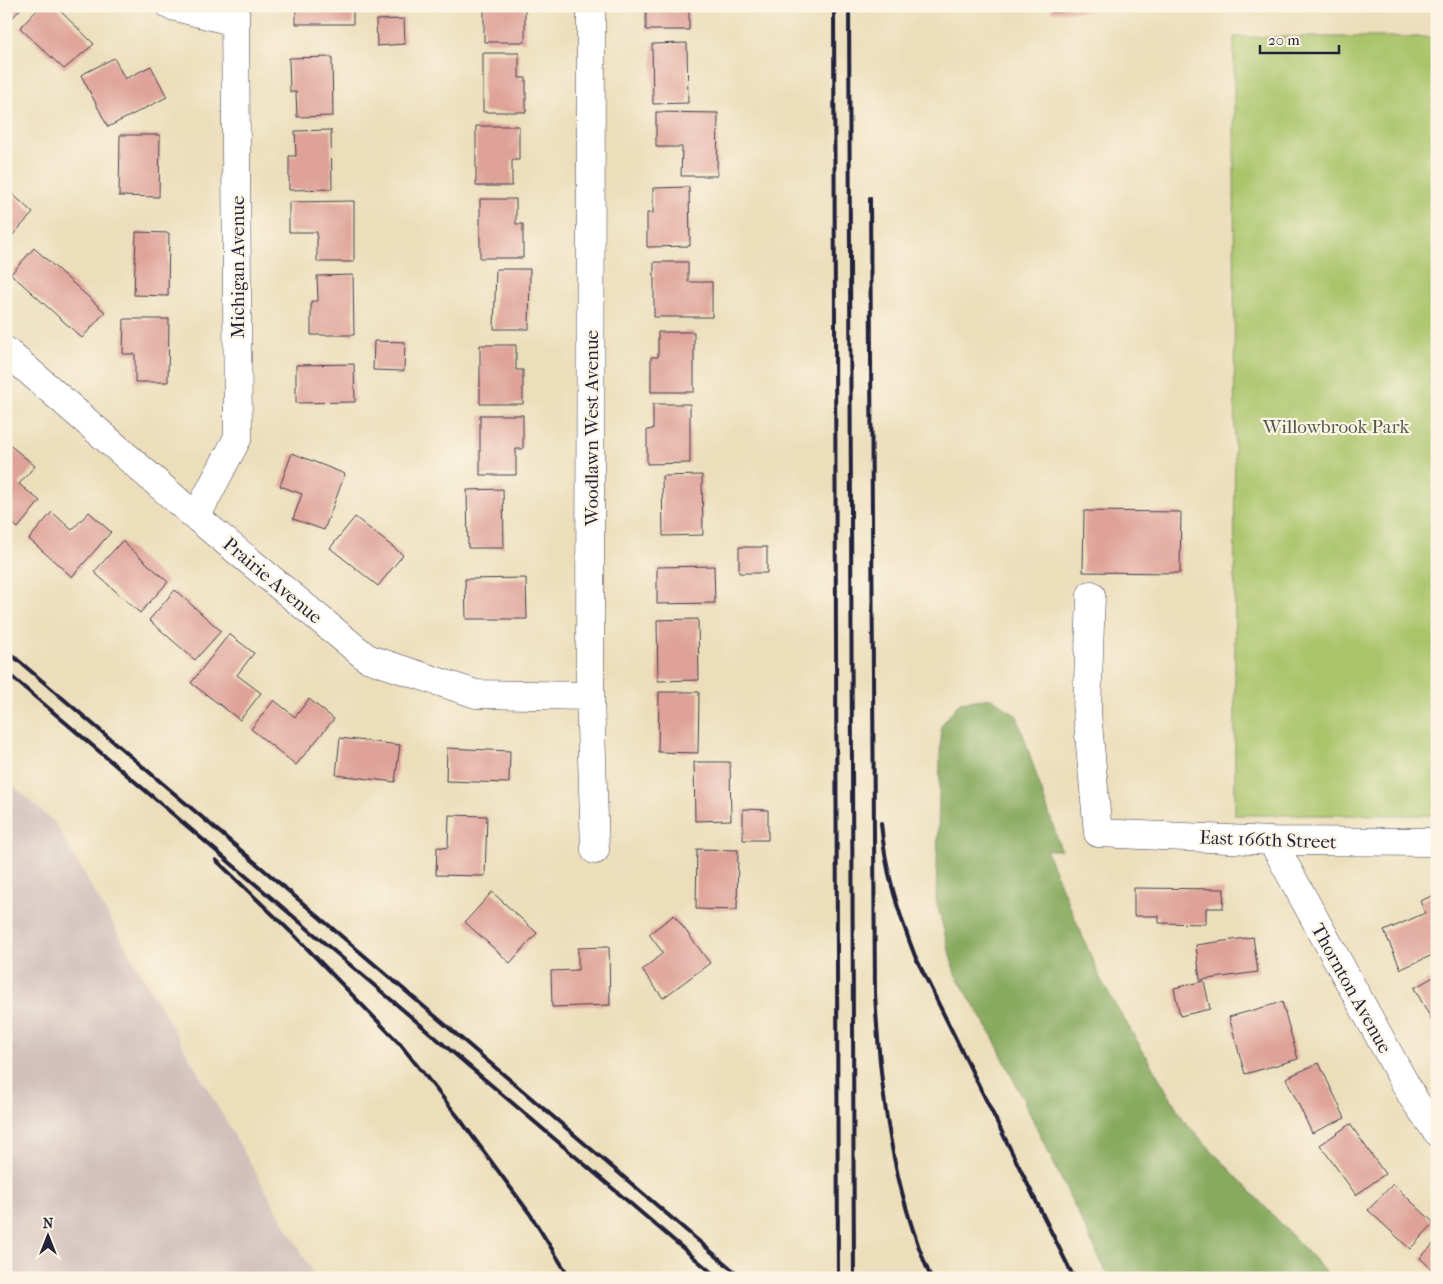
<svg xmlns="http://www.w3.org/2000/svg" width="1443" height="1284" viewBox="0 0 1443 1284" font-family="'IM FELL French Canon',serif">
	<rect width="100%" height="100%" fill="#fcf5e5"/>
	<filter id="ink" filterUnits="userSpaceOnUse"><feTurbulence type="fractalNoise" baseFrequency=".02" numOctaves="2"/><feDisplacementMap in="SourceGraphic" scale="10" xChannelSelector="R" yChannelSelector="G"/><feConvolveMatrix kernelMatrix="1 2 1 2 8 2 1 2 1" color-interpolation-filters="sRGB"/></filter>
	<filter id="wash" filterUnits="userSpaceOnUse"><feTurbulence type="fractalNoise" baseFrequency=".0096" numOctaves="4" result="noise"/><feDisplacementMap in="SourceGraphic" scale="20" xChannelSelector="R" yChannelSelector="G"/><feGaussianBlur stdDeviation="1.12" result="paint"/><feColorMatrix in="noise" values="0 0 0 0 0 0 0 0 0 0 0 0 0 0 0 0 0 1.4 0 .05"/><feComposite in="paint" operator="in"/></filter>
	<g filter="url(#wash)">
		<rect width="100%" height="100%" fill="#ecdebb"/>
		<path fill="#d1c0bc" d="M6,779L55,823L316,1278H6Z"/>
		<path fill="#aac46a" stroke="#667352" d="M1234,37H1437V815H1235Z"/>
		<path fill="#87aa5e" stroke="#54664c" d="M992,698L1017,716L1061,850H1046L1101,980L1185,1122L1332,1278H1109L992,1035L955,974L936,900L941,726L960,702Z"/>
		<g id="blocks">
			<path fill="#dfa298" d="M6,6H23L6,25Z
				M41,6H55L94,44L64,69L20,28Z
				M296,6H353V24H296Z
				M484,6H525V42H484Z
				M646,6H689V30H646Z
				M1051,6H1090V11L1051,12Z
				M404,19L405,44L377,46L376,20Z
				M687,43L688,103L653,104L652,44Z
				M483,53H519V78H526V112H483Z
				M332,57L333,116L297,117L296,92H290L289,58Z
				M114,58L125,79L151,66L167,97L108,127L81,75Z
				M656,112L718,113L717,176H681L682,147H656Z
				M476,126H519V160H512V186H476Z
				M331,130L332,189L289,190V156H296L295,131Z
				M120,135H160L159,197L119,196Z
				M689,187L690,246L647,247V213H653V188Z
				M6,188L33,213L9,239L6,236Z
				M480,199H516V224H523V258H480Z
				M354,201V262H317V232H289V202Z
				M136,232L169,233L168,296L134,295Z
				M34,248L105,312L82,338L11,274Z
				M654,262H688V282H712V317H654Z
				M496,269H530L529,329H494Z
				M353,275L354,335H311V301H318L317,276Z
				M124,319H169L168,382H135V354H123Z
				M658,332H694V392H651V357H658Z
				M374,341L405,342L404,371L373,370Z
				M480,345H516V370H523V404H480Z
				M354,364L355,402L296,403V365Z
				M653,404H690V463L647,464V430L653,429Z
				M480,415H523V449H516V475H480Z
				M11,446L35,466L19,484L40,501L18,528L6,518V451Z
				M292,453L345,474L324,530L293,519L302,494L280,486Z
				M702,475L703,535L663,536L662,476Z
				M503,489L504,548H468L467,490Z
				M1084,511L1181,512L1180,573L1083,572Z
				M52,512L72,530L89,512L111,532L72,577L29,539Z
				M355,517L403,555L378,586L330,548Z
				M122,541L168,582L140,613L94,572Z
				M739,547H767V573H739Z
				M714,566L715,603L657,604V567Z
				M526,578L527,619H466L465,579Z
				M175,590L221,631L195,660L149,620Z
				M698,619L699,680L658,681L657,620Z
				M229,634L254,653L237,675L261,693L240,720L191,683Z
				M659,692H699L698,753L658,752Z
				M309,699L334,719L296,765L251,729L274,700L295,717Z
				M340,738L400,745L395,782L336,775Z
				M447,748L510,751L509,783L446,781Z
				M694,762H730L731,820L695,821Z
				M743,809L768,810V840H743Z
				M449,815L487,816L485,876L436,875L437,847L448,848Z
				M697,849L738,850L737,910L696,909Z
				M1134,888L1224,889L1223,908H1206V924L1159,923V916H1134Z
				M492,892L537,933L510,963L465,922Z
				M1437,894V953L1401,969L1384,931L1425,913L1420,901Z
				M674,915L710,963L663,998L642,970L663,953L649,934Z
				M1253,937L1258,972L1200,980L1196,945Z
				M609,947L610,1005L552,1007L551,971L578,970V948Z
				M1437,975V1029L1414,988Z
				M1204,981L1210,1009L1180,1016L1174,988Z
				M1282,1002L1298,1059L1245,1074L1229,1017Z
				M1319,1063L1345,1118L1312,1133L1286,1078Z
				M1350,1124L1385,1174L1356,1195L1320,1145Z
				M1393,1184L1434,1223L1410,1249L1368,1210Z
				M1437,1240V1274L1420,1258Z"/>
		</g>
	</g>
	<g filter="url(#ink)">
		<use href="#blocks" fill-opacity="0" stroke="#403e4e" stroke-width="1"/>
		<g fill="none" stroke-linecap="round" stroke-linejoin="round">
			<g stroke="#403e4e" stroke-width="29">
				<path id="minor" d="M171,6L235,22
					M591,6L590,696L595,850
					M6,351L196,517L367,658L476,694L590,696
					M196,517L238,437L235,6
					M1091,595L1087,712L1098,833L1272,841L1437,842
					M1272,841L1413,1098L1437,1132"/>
			</g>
			<use href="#minor" stroke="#fff" stroke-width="28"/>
			<path stroke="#22223b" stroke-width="4" d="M834,6L838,1278
				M849,6L854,1278
				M870,198L875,993C880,1091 892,1187 931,1278
				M6,650L742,1278
				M6,672L718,1278
				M881,823C885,870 898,912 915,956L1074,1278
				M216,860L294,935L400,1044L459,1118L530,1214L570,1278"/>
		</g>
	</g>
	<g text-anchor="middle" stroke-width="4.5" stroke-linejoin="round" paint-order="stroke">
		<g font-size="19" fill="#22223b" stroke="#fcf5e5">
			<text transform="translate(237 267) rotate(-90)" y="7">Michigan Avenue</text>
			<text transform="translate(591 428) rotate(-90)" y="7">Woodlawn West Avenue</text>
			<text transform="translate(273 580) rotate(40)" y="7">Prairie Avenue</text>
			<text transform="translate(1268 839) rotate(2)" y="7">East 166th Street</text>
			<text transform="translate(1352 988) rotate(61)" y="7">Thornton Avenue</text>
		</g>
		<g font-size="19" fill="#525b4b" stroke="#fcf5e5">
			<text x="1336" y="433">Willowbrook Park</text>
		</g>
	</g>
	<rect width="1443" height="1284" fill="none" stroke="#fcf5e5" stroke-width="25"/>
	<g transform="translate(48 1236)" stroke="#fcf5e5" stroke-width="4" paint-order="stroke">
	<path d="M0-4L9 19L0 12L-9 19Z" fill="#22223b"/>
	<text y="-8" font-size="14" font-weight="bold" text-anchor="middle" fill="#22223b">N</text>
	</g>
	<path d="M1260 45v8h79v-8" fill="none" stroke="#22223b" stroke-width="2.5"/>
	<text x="1268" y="45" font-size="15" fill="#22223b" stroke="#fcf5e5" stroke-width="4" paint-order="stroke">20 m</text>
</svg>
